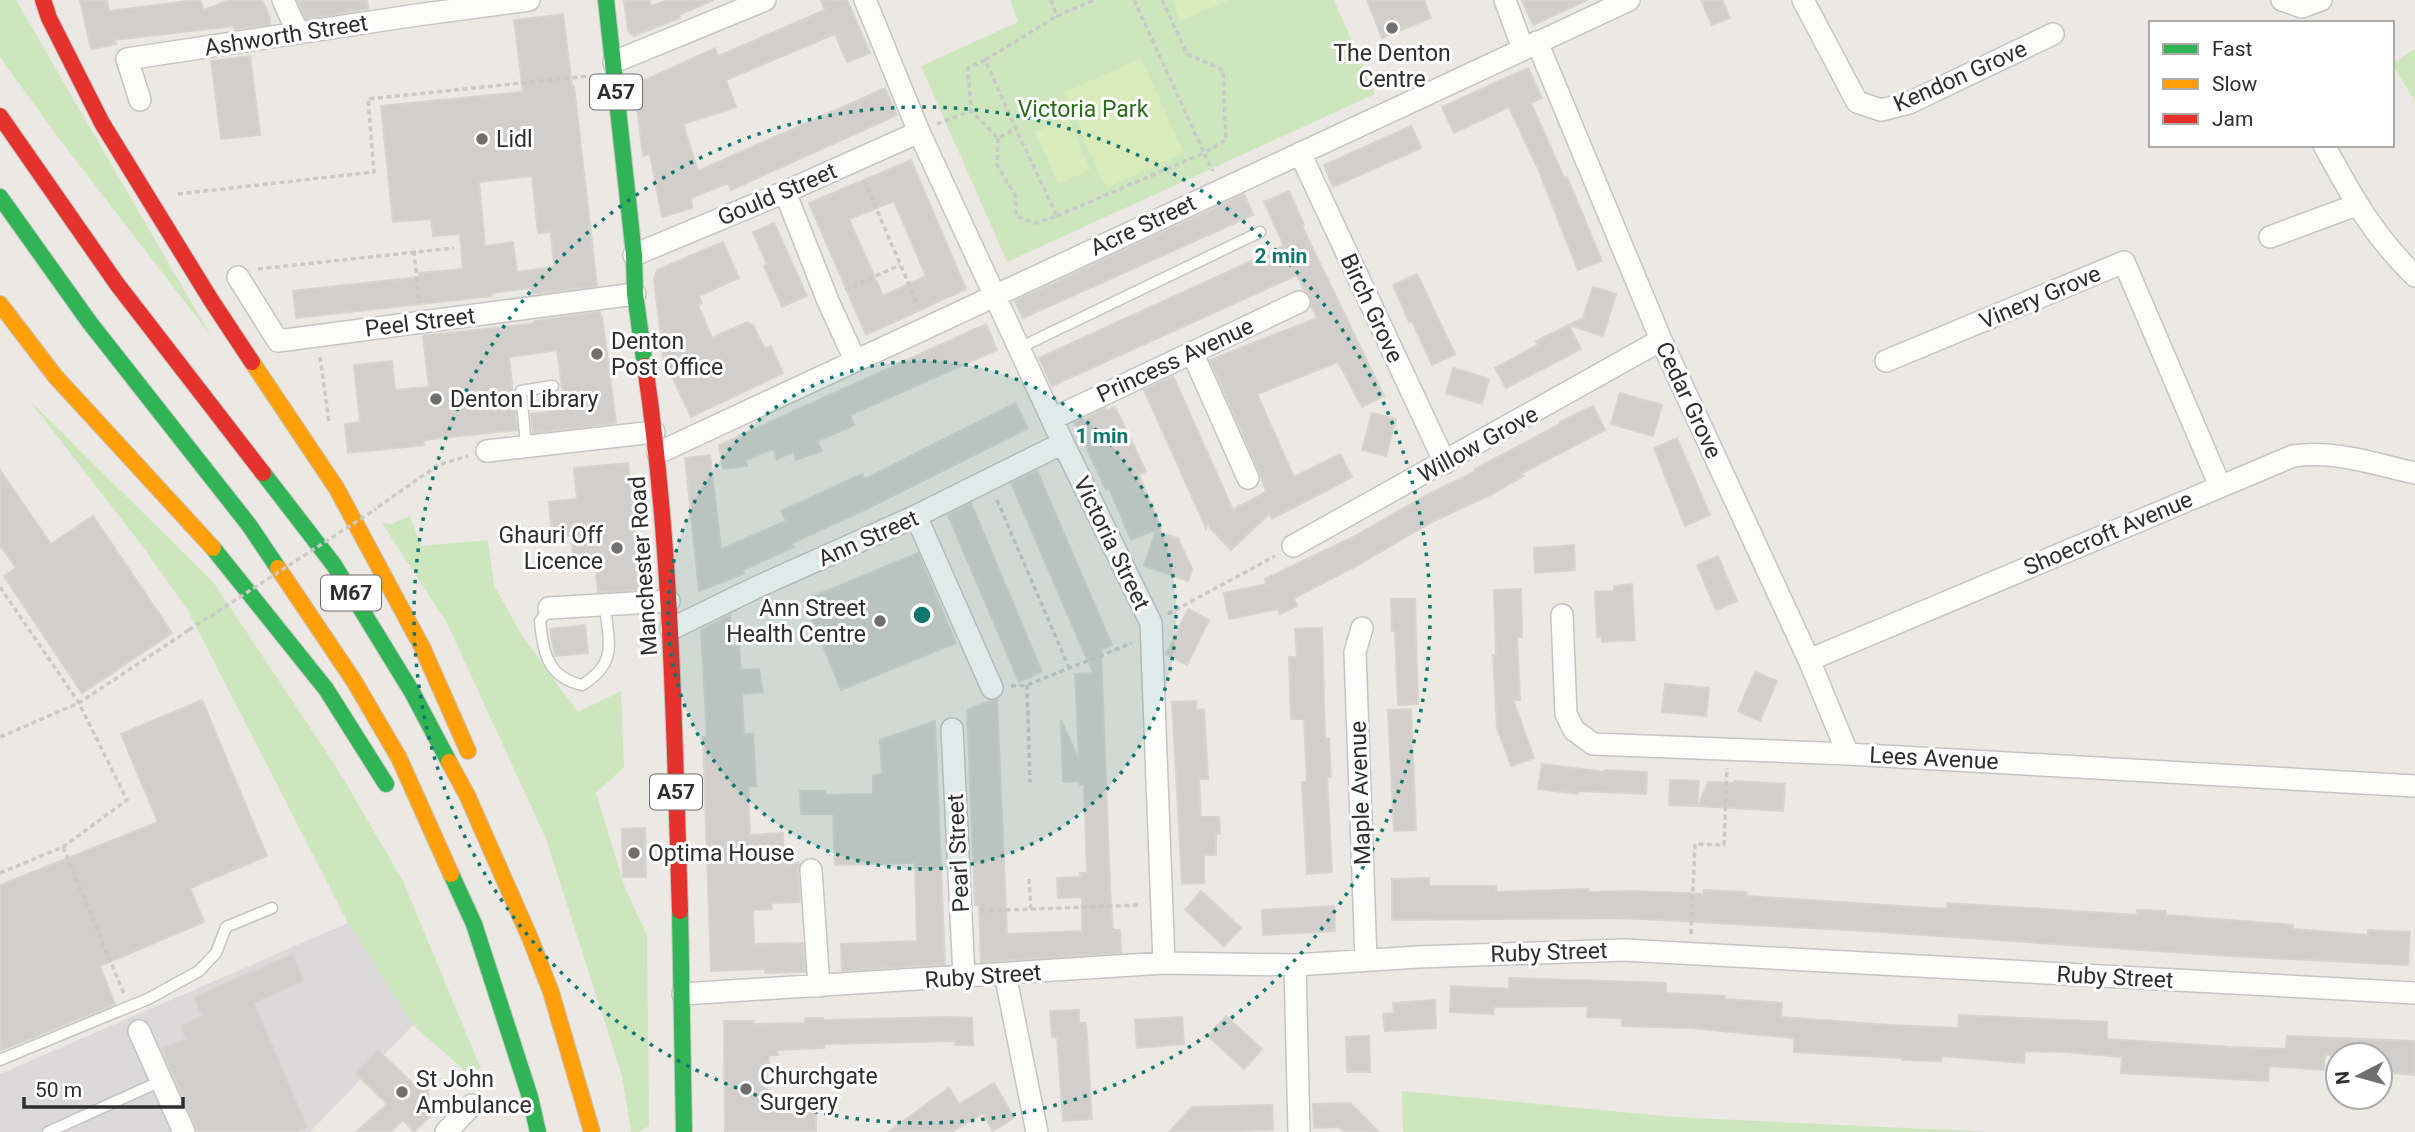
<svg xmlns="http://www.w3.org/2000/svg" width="2415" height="1132" viewBox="0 0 2415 1132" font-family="Roboto,sans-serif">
	<rect width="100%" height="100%" fill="#ece8e4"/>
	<path fill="#dcd9db" d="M348,923L413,1025L310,1132H0V1074Z"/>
	<path fill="#cee6be" d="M0,0H16L211,336L57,136L0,57Z
		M1010,0H1334L1375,94L1007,262L921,66L1018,22Z
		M2415,49V101L2392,64Z
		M29,400L214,583L337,768L403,881L481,1069L465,1071L413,1025L348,923L187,609L144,548Z
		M410,516L421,546L488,540L494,585L521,634L578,712L621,691L624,767L596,793L625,888L647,935L649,1126L639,1132H631L622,1076L546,839L447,623L382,523L391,524Z
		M1402,1091L1674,1117L1991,1132H1403Z"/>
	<path fill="#d9eabb" d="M1172,0H1230L1180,21Z
		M1141,58L1184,153L1106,188L1063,93Z
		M1068,118L1090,170L1058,184L1035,132Z"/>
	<path fill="#d1cecb" stroke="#d7d4d0" stroke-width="2" fill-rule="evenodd" d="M80,0H107L109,11L195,0H200L204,10L229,0H262L270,18V24L235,29L233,26L115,40L116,44L91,49Z
		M297,0H367L368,9L306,19Z
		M624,0H649L651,6L668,0H714L679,15L680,18L634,36L628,31Z
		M821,0H847L870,53L847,62L835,34L726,80L736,107L683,124L698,171L885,88L897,115L731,190L728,183L691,198L692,208L662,217L650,154L643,156L634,85L715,48L718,56L825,10Z
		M1367,0H1424L1431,18L1382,38Z
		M1522,0H1587L1533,25Z
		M1701,0H1722L1730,18L1712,25Z
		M563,14L572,87L574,86L597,286L531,294L530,288L491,293L492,296L296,318L293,291L419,277V273L463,269L460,234L433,236L431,219L393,222L381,106L523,92L514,20ZM532,176L538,233L551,232L554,267L517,272L513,242L485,246L479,182Z
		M250,56L260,135L221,139L211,61Z
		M1528,68L1542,98L1531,103L1564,178L1567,177L1602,261L1578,270L1538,169L1509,107L1454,133L1442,107Z
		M1411,126L1421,148L1333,187L1324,165Z
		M911,160L966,289L866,335L809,203ZM894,201L926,276L883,296L849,219Z
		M1289,191L1304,225L1302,226L1384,396L1362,407L1338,362L1257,394L1294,477L1340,454L1352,477L1272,519L1269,514L1231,550L1210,528L1208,521L1206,528L1144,390L1173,376L1233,510L1239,505L1240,506L1266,492L1260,473L1210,360L1317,318L1311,306L1310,296L1304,290L1297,275L1052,386L1039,358L1284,246L1264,202Z
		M1244,194L1253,215L1023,318L1015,301Z
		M774,223L807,296L782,307L764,266L767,264L753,232Z
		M723,242L739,278L699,296L702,303L698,305L712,338L747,322L753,325L765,349L771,346L783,373L691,417L664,360L654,280L657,270Z
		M1417,274L1455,354L1432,365L1412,321L1409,322L1393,285Z
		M1593,287L1616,294L1603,336L1569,325L1581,349L1506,388L1495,368L1538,345L1536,341L1583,318Z
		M600,312V316H602L616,423L533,433L531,414L565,410L557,350L509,357L517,430L423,440L424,445L348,453L345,424L360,422L354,365L392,361L395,390L429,387L423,336L530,324L534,323V321Z
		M986,324L997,350L850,415L854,425L817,441L822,451L796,460L793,452L777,459L773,449L746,460L747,466L723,469L719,445Z
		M1453,368L1489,379L1482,404L1446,393Z
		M1620,393L1662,405L1653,436L1611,424Z
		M1015,403L1028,428L869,508L792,543L794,547L743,570L744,574L699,591L685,458L710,455L721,549L786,521L781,511L862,474L865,479Z
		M1593,406L1605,430L1522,473L1524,476L1490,495L1432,522L1356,566L1294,598L1297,606L1280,614L1278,609L1229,619L1224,593L1267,584L1265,579L1353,537L1425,496L1476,471L1475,469L1560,424V422Z
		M1115,407L1146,471L1139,475L1161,528L1131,540L1109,488L1106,490L1075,423L1105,408L1106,411Z
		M1372,413L1396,419L1386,456L1362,450Z
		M1677,438L1710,515L1685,526L1654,448Z
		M628,463L641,590L598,592L595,564L574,566L571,536L552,538L549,502L577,499L574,468Z
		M0,470L51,544L93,516L172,633L82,693L4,576L16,568L0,545Z
		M1037,471L1112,645L1101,650L1110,886L1113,930H1120L1121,953L981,962L979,905H975L967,710L990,701L997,700L1007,934L1082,931V897L1058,898L1057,878L1081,877L1080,873H1087L1084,785H1080V781L1063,782L1061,720L1079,760L1075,674L1093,673L1011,483Z
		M971,503L1042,672L1019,682L948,515Z
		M1156,531L1178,538L1192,569L1188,581L1144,566Z
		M1574,545L1575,570L1535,573L1534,548Z
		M918,553L956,643L841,690L804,600Z
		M1718,556L1737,601L1716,610L1697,565Z
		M1632,584L1635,640L1602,642V636L1597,637L1595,592L1614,591V586Z
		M1521,589L1522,637H1517L1520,700H1513L1534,758L1511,766L1497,728L1493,655H1496L1494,590Z
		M1391,599H1415L1418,704L1398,705L1395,631H1392Z
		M1188,609L1209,620L1187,665L1166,654Z
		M730,615L732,646H739L741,670L759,669L763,692L742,694L744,734H753L756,786L748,787L750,835L783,833L784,864L800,863L798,871L800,902L771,903L772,909L753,910L754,944L803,943L805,972L765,973V969L711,971L703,737L707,736L701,630Z
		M585,625L588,653L555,656L550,629Z
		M1322,628L1325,738H1329L1331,777H1327L1332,872L1307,874L1302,782H1307L1304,719H1291L1289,657H1297L1295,629Z
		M1755,672L1777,681L1760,721L1738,711Z
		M1665,684L1709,688L1706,716L1662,712Z
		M202,700L267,856L190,888L204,922L100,966L115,1004L0,1051V885L158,822L121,734Z
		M1196,701V710L1204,709L1208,779H1199L1201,817H1219L1220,834H1216V855H1204V883L1182,884L1172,702Z
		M1411,709L1416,830L1394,831L1388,710Z
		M935,721L945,964L842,971L841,944L917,941L915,863L835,865L833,814H801L800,791H825V795L873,794V775L882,774L880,740Z
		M1542,764L1605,772V770L1647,772L1646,794L1578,791L1577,794L1538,789Z
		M1670,780L1699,781L1697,806L1669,805Z
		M1735,781L1785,784L1783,811L1698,806L1708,782L1735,783Z
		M645,828L646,877H623L622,829Z
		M1429,878V886H1496V892L1588,889V892L1633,891L1704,894V890L1747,892V896L1947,909V903L2137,915V910L2166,911V915L2293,925V929L2368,935V930L2410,932L2408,965L2230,956L1866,931L1623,918L1392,920V879Z
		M1201,891L1241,928L1224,946L1185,910Z
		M1334,906L1335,931L1263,935L1262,910Z
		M293,954L304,981L254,1003L307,1127L295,1132H198L162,1049L186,1039L181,1026L202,1016L194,997Z
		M1509,978L1666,983V993L1725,996V999L1782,1003L1781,1017L1889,1025L1958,1028L1959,1015L2107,1022V1039L2231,1047L2286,1049L2287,1036L2415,1041V1075L2380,1072V1055H2325L2324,1070L2269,1066L2268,1081L2121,1073L2122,1057L2065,1052L2025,1051L2024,1063L1942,1056L1941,1061L1902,1060V1058L1794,1052V1038L1691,1028L1622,1026V1018L1587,1017L1588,1006L1494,1007L1493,1014L1450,1012L1451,986L1509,989Z
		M1435,1000L1436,1028L1385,1031L1383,1014L1394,1013L1393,1003Z
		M1079,1010V1023H1086L1092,1119L1063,1121L1057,1037H1052L1050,1011Z
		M1226,1016L1262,1049L1244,1069L1208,1036Z
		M947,1017L972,1018L973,1045H955V1041L824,1044V1048L777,1050L778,1055H769V1063H766L767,1105H816V1132H725L724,1021H754V1024L805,1023V1018H823V1020Z
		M1182,1017L1184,1044L1137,1048L1135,1020Z
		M1369,1036L1370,1072H1347L1346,1037Z
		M378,1050L414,1085L428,1084V1099L437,1109L414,1132L403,1120L390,1132H356L387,1104L355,1073Z
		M994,1083L1014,1118L993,1131L983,1113L952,1132H888L949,1088L959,1104Z
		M1350,1103L1379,1132H1345L1339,1127L1314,1128L1313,1104Z
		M1272,1105L1273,1130L1169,1132L1192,1107Z"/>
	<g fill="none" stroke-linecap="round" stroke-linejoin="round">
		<g stroke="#c5c4c5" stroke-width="13">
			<path id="lane" d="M1019,348L1260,232
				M526,446L521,391L553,386
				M549,608L540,621C543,652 547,677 582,685C619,662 608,643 605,604
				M148,999L199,971L216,953L226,927L272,908
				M0,1060L116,1012
				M48,1132L161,1081"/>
		</g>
		<g stroke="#c5c4c5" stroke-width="24">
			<path id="street" d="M283,0L298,33
				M865,0L919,132L1063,443L1151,623L1164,963
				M1505,0L1523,49
				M1803,0L1857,102L1881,110L1909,103L2053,34
				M2282,0L2302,7L2321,0
				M1537,42L1661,340L1809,660L1848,754
				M614,62L765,0
				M140,100L127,59L417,15L529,0
				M2324,145C2352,197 2373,235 2415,276
				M1300,153L1445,463
				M785,192L828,301L855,360
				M2270,237L2356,205
				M634,255L785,192L919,132
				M238,277L278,341L635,294
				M1192,352L1248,478
				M1886,361L2124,262L2220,486
				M1052,419L1299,302
				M487,451L654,432
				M658,453L1629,0
				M916,516L992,688
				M1293,546L1661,340
				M549,608L669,601
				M1562,615L1566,714L1574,730L1593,744L1848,754L2415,786
				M1362,628L1355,652L1366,959
				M671,629L755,588L916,516L1063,443
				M1809,660L2293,456C2335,450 2374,464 2415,473
				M952,729L964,977
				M811,870L819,986
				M1295,965L1299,1132
				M1005,974L1037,1132
				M683,994L1164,963L1295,965L1418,957L1624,950L2415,993
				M139,1031L184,1132
				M446,1132L472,1105"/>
		</g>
		<g stroke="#c6c5c4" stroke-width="18">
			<path id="fast" d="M606,0L634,255L635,294L645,366
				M0,197L90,323L249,525L278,568
				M263,473L334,565L412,692L449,762
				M213,548L326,689L386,784
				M451,874L474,924L530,1097L538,1132
				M680,911L684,1132"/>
		</g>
		<g stroke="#c6c5c4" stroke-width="18">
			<path id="slow" d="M0,304L55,376L213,548
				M252,362L337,489L422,647L468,751
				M278,568L354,681L399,758L451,874
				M449,762L467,795L530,938L551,992L592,1132"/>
		</g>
		<g stroke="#c6c5c4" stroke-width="18">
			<path id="jam" d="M43,0L49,18L102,123L211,300L252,362
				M0,116L117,284L263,473
				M645,366C672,547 674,729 680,911"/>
		</g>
		<path stroke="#c9c9c8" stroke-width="3.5" stroke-dasharray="5 3.5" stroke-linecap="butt" d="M1051,0L1057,16L1094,0
			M1162,0L1187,54L1223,70L1226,140L1204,153L1213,171
			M985,60L1057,16
			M937,124L971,111L968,68L985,60L1016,129L998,138L971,111
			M998,138L997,165L1015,195L1016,216L1035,223L1057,216L1016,129
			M864,180L919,308
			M178,194L374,172L368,99L589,76
			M1057,216L1204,153L1134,0
			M414,251L419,303
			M258,269L454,248
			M845,290L900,265
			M320,357L329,422
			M997,500L1069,668
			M378,507L438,465L468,456
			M0,587L79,703L0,737
			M1168,614L1275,556
			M1027,685L1030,782
			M1011,686L1027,685L1132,643
			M63,847L124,994
			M0,873L63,847L127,800L79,703L189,630
			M1029,879L1031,909
			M980,911L1140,905
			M1691,934L1695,844L1724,845L1727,768"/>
		<use href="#lane" stroke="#fcfcfb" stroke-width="10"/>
		<use href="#street" stroke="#fcfcfb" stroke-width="21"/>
		<use href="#fast" stroke="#30b455" stroke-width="16"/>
		<use href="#slow" stroke="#ff9f0a" stroke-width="16"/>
		<use href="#jam" stroke="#e5322d" stroke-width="16"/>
		<g stroke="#c5c4c5" stroke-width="13" stroke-linecap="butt">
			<path id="lane-bridge" d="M116,1012L148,999"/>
		</g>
		<path stroke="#c9c9c8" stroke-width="3.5" stroke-dasharray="5 3.5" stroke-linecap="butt" d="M189,630L376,509"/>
		<use href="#lane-bridge" stroke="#fcfcfb" stroke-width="10"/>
	</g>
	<circle cx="922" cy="615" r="254" fill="#0f766e" fill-opacity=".12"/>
	<g fill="none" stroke="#0f766e" stroke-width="3.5" stroke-dasharray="3.5 7">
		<circle cx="922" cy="615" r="254"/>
		<circle cx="922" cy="615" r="508"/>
	</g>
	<g fill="#706f6e" stroke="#fff" stroke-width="2.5">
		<circle cx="1392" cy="28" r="7"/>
		<circle cx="482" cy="139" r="7"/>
		<circle cx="597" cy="354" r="7"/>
		<circle cx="436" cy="399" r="7"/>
		<circle cx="617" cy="548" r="7"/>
		<circle cx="880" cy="621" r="7"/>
		<circle cx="634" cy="853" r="7"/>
		<circle cx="746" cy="1089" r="7"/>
		<circle cx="402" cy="1092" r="7"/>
	</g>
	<g text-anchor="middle" stroke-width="6" stroke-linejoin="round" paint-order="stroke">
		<g fill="#fff" stroke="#6d6d6d" stroke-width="2">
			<rect x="590" y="74.5" width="52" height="35" rx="5"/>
			<rect x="321" y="575.5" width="60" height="35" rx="5"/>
			<rect x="650" y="774.5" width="52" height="35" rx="5"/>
		</g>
		<g font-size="21" font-weight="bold" fill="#2e2e2e">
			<text x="616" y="99">A57</text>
			<text x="351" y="600">M67</text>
			<text x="676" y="799">A57</text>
		</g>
		<g font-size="23" fill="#2e2e2e" stroke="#fff">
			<text transform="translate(286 35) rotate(-9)" y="8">Ashworth Street</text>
			<text transform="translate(1960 76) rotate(-24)" y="8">Kendon Grove</text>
			<text transform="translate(777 194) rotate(-23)" y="8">Gould Street</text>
			<text transform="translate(1143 225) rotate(-25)" y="8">Acre Street</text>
			<text transform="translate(2040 297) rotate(-23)" y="8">Vinery Grove</text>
			<text transform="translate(1372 308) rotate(65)" y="8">Birch Grove</text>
			<text transform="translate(420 322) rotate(-7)" y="8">Peel Street</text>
			<text transform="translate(1175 360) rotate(-25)" y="8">Princess Avenue</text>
			<text transform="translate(1689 400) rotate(65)" y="8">Cedar Grove</text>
			<text transform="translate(1478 444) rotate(-29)" y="8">Willow Grove</text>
			<text transform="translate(2108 533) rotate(-23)" y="8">Shoecroft Avenue</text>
			<text transform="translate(868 538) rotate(-24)" y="8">Ann Street</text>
			<text transform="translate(1112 543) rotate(64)" y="8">Victoria Street</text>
			<text transform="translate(643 566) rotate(-94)" y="8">Manchester Road</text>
			<text transform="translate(1934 758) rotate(3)" y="8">Lees Avenue</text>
			<text transform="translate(1360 793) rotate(-92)" y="8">Maple Avenue</text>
			<text transform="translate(958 853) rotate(-93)" y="8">Pearl Street</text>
			<text transform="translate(1549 952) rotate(-2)" y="8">Ruby Street</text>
			<text transform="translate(983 976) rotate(-4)" y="8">Ruby Street</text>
			<text transform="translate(2115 977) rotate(3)" y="8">Ruby Street</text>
		</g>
		<g font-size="23" fill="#2e2e2e" stroke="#fff" text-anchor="start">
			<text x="1392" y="61" text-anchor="middle">The Denton<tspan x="1392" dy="26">Centre</tspan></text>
			<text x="496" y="147">Lidl</text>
			<text x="611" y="349">Denton<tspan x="611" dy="26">Post Office</tspan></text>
			<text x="450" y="407">Denton Library</text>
			<text x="603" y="543" text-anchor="end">Ghauri Off<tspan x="603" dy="26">Licence</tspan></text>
			<text x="866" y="616" text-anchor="end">Ann Street<tspan x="866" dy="26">Health Centre</tspan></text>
			<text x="648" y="861">Optima House</text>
			<text x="760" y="1084">Churchgate<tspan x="760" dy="26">Surgery</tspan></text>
			<text x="416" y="1087">St John<tspan x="416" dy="26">Ambulance</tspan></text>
		</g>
		<g font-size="23" fill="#2c6e1b" stroke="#fff">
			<text x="1083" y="117">Victoria Park</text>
		</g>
	</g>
	<circle cx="922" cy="615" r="10" fill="#0f766e" stroke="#fff" stroke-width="3.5"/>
	<g font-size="21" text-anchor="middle" font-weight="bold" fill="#0f766e" stroke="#fff" stroke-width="6" stroke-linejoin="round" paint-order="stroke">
		<text x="1281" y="263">2 min</text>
		<text x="1102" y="443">1 min</text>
	</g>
	<rect x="2149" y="21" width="245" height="126" fill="#ffffff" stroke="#ababab" stroke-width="2"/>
	<rect x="2163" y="44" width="35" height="10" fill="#30b455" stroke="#ababab" stroke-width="2"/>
	<text x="2212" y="56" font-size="21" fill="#2e2e2e">Fast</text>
	<rect x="2163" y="79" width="35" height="10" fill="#ff9f0a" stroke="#ababab" stroke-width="2"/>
	<text x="2212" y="91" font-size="21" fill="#2e2e2e">Slow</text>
	<rect x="2163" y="114" width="35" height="10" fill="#e5322d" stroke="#ababab" stroke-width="2"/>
	<text x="2212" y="126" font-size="21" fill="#2e2e2e">Jam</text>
	<g transform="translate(2359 1076) rotate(264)"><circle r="33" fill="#ffffff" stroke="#ababab" stroke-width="2"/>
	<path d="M0-5L12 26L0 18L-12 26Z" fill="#706f6e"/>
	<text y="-10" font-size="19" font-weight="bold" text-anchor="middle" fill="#2e2e2e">N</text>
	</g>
	<path d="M24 1097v10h159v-10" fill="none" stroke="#2e2e2e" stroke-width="3.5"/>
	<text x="35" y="1097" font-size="21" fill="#2e2e2e" stroke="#ffffff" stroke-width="5" paint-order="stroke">50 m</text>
</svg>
